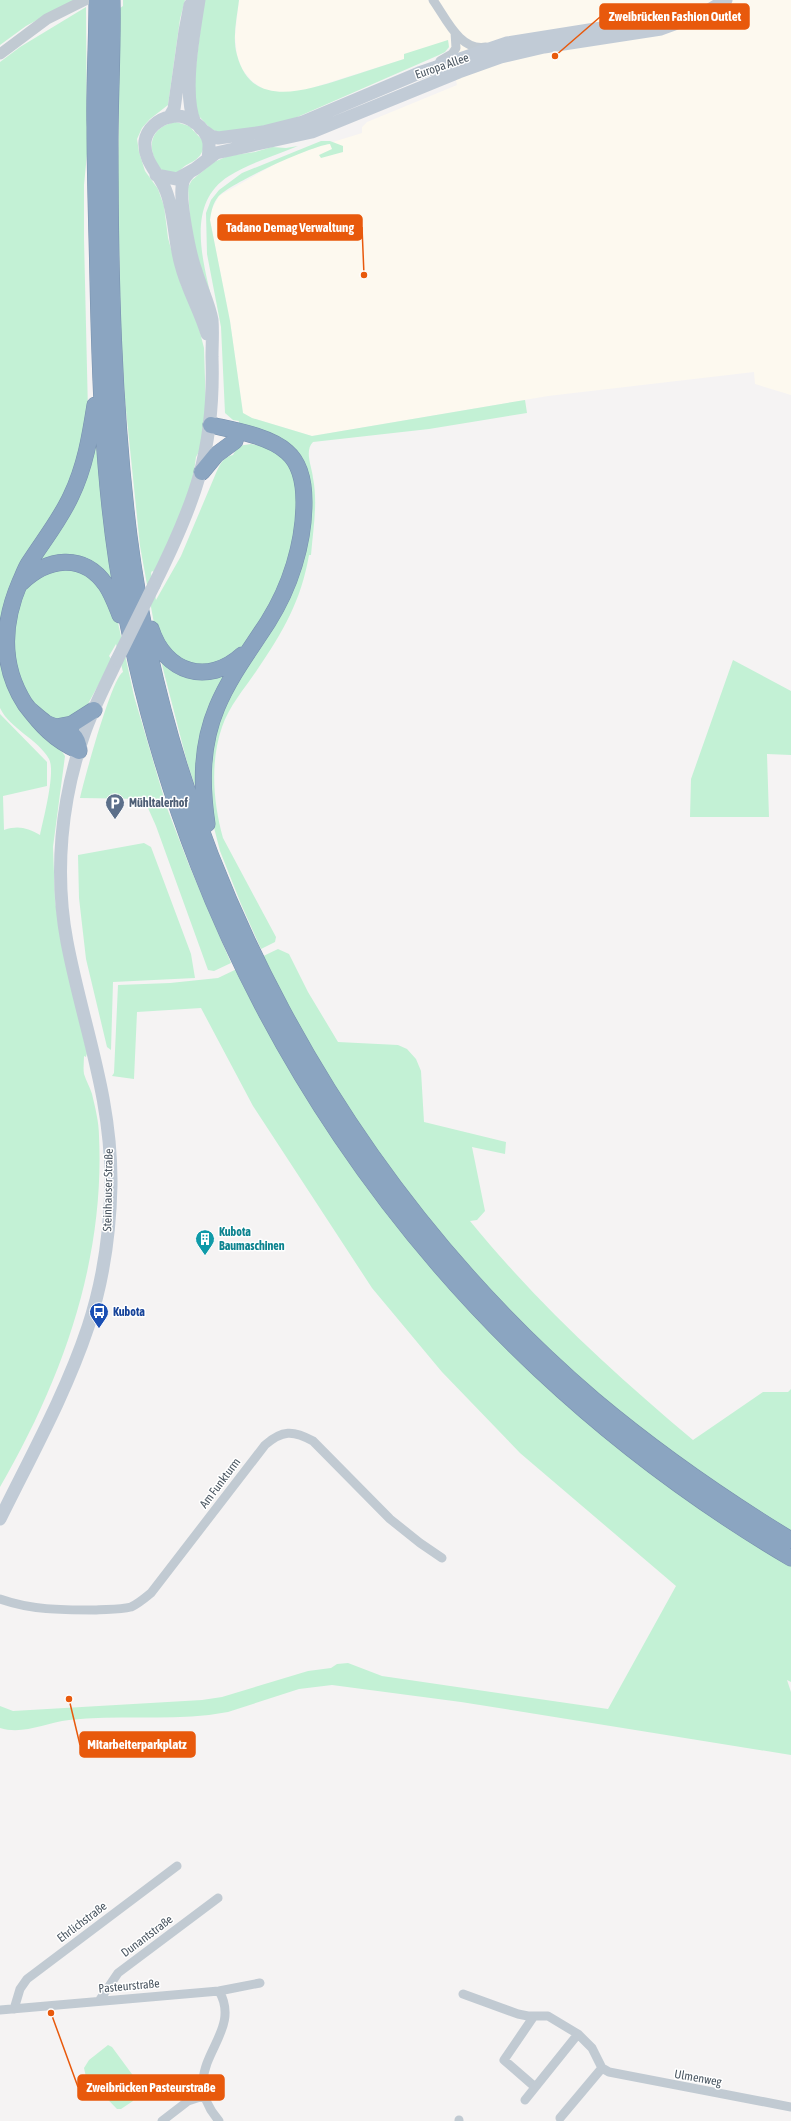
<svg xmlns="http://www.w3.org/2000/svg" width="791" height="2121" viewBox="0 0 791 2121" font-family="'Asap Condensed',sans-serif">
	<rect width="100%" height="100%" fill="#f5f3f3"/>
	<path fill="#fdf9ef" d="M239,0H791V395L755,384L754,372L548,396L312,436L252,418L243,413L230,321L210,220L212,209L219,196L284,159L323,145L362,133V127L367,122L457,85L448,40L404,59L305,90L287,93L265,90L252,81L242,69L237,55L235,36Z"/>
	<path fill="#c3f1d5" d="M0,0H74L26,26L0,45Z
		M123,0H185L180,19L168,105L150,119L142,128L137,139L139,152L145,171L158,189L164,206L168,238L181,285L196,317L204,348L206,411L202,446L196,457L192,486L156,573L152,571L151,573L156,600L181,556L216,473C220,464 223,457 233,455L238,446L251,444L266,447L285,457L298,486L296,536L272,607L249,643L212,668L177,662L155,629L140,546L125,400L121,340L118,184L120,8L123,6Z
		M204,0H239C237,18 232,37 237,55C251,109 304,91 342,79C363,72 383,66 404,59V54L448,40L449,47L445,52L439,55L286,122L221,133L211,129L195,112L193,90Z
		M86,7L87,154L84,185V239L88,412L73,481L7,597L0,623V62L20,47Z
		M176,122L189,126L205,143C200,167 185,159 177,175C173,173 167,172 162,170C158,168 156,162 154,157C147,139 157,125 176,122Z
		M321,141H330L343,146V152L321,158L319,155L332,149L330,144C313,145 228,184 218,197C213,203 211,212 210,220L230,321L243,413L252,418L312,436L525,400L527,413L429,429L313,442C304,451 312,467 313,478C318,503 313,530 311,555H309C301,601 283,632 257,670C245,688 229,706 222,727C210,762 213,802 223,838L276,937L275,942L261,949L241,904L220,851L211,816L206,781L217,713L284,603L306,471L238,428L239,421L233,420L225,413L221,327L207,254L206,213L211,200L219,190L242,173Z
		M298,146C276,155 250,163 229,176C184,204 204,264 213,305L196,252L190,220L188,187L192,180L214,162L228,156L255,152L272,147L286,148Z
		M95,438L113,586L96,570L37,566Z
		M61,565L91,574L117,618L134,696L167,808L189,865L231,963L214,971L208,970L156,826L144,799L80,798C84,780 112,677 123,672L116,644L109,656L112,660L83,713L62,722L37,710L21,685L10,633L26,584Z
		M0,659L65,756L53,847L55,900L61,941L87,1053L86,1057L84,1056C84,1062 83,1068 84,1074C86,1081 90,1087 92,1094C95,1107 99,1122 99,1136C105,1261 62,1380 0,1487V714L47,762V786L3,796L4,830C19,825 27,828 40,835C43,820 56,772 49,759C38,739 10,729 0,708C0,701 0,668 0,659Z
		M733,660L791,691V755L767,754L769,817H690L691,779Z
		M161,661L230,668L196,789L187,762Z
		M144,843L151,847L157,863L191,954L195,978L113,982L111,1050L107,1047L86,959L79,898L78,855Z
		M278,949L289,954L308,992L338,1042L398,1045L407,1049L416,1059L421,1071L424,1122L506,1142L505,1154L472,1147L485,1211L477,1220L470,1221C536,1302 613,1373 693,1440L763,1392H788L791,1389V1682L787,1680L791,1692V1755L461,1702L332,1685L299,1689L228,1712L209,1715C163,1720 115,1715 69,1720C45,1723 23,1735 0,1728V1706L13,1711L202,1700L222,1697L308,1671L331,1668L337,1664L348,1663L382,1676L608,1709L676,1586L520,1453L442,1372L372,1288L253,1106L201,1008L137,1012L134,1079L112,1076L114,1073L118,985L170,983L218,978Z
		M108,2045L112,2047L140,2085L135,2090L133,2101L121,2109H117L86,2077L84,2068L89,2060Z"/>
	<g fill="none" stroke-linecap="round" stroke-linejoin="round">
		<g stroke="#7690ad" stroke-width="17">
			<path id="motorway" d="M97,0C97,42 94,85 95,127C95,178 97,230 98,281C100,375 103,469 117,562C183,983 423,1341 791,1558
				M112,0C113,48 110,95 110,143C110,275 113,406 129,536C172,868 340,1182 594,1400C656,1452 722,1498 791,1540
				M202,472L216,455L235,441
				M21,583C47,558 83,552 106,585C112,594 116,605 120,615
				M151,629C165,673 208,686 242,655
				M29,709C35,714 40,719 46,723C62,731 78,729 79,751C54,740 41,725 25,704C0,665 2,624 20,582C23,576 25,569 29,563C43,541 60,520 71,496C85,467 90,437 95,405
				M56,727L72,724L94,710
				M207,824C201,784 201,745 217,707C230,676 250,650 268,622C290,587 304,544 304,502C304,484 301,464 287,452C270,436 233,430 211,425"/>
		</g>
		<path stroke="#c1cad2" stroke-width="9" d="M433,0C446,18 460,52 486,47
			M440,61L452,54L456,48L455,32
			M0,1599C31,1610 61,1610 94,1610C106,1609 119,1610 131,1607C138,1604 145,1598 151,1593L265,1445C282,1430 293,1430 313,1441L390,1519L420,1543L442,1558
			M463,1994L518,2014L528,2016H548L578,2034L592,2048L602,2068L609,2072L791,2107
			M99,2001L118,1973L218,1898
			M14,2009L20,1989L27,1979L177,1866
			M0,2010L219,1991L260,1983
			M534,2016L504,2060L535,2087
			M525,2100L578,2034
			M560,2118L602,2068
			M459,2120V2121
			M162,2121L188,2101L203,2096
			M219,2121C172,2066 246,2037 219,1991"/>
		<path stroke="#c1cad2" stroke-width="11" d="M0,54L47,19L85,0"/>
		<path stroke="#c1cbd6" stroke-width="13" d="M170,116L174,109L185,31L190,5
			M195,123C182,94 194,32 199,0
			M200,128L211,136L218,138L263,132L303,122L419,73L507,43L658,19H679
			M156,175L177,179L195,169L216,153L312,132L459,72L501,57L544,47L661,29L702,14L726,0
			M207,334C200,310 187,289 181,265C174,241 175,214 166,191C160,174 143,162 145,141C147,129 158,119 170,117C186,112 206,127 209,143C209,148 209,153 208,158
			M154,585C195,503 215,450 212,357C212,345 213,332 212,320C209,303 201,288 196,271C190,255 178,197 183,182C184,178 187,175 190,172
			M0,1519C31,1456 66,1393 88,1327C103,1282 110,1231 111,1185C112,1097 83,1026 67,942C54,873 61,800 84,734C93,708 106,684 117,660"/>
		<use href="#motorway" stroke="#8ba5c1" stroke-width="16"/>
		<path stroke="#c1cbd6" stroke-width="13" d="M117,660L154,585"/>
	</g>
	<defs>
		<g id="parking-pin" transform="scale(1)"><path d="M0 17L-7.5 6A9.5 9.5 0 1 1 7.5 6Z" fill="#5c6f8a" stroke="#fff"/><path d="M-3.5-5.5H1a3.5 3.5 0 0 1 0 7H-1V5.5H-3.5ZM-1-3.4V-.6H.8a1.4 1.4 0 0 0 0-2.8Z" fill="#fff"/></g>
		<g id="building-pin" transform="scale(1)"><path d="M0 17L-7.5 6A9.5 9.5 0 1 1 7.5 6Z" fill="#0f9aa8" stroke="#fff"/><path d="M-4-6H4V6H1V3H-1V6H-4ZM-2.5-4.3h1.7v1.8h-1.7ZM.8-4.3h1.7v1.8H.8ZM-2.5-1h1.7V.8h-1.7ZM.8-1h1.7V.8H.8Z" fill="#fff"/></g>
		<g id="bus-pin" transform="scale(1)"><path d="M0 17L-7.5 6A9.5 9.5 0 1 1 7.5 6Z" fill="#1a4fb4" stroke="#fff"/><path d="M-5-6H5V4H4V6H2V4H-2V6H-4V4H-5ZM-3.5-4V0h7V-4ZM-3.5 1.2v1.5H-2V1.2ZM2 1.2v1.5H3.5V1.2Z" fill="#fff"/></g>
	</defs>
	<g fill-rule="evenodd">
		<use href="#parking-pin" x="115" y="803"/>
		<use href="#building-pin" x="205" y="1239"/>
		<use href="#bus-pin" x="99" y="1312"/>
	</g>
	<g text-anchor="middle" stroke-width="3" stroke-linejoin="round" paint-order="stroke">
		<g font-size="12" fill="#4a5661" stroke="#fff">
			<text transform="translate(442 66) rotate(-19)" y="4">Europa Allee</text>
			<text transform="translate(108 1190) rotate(-89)" y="4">Steinhauser Straße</text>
			<text transform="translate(220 1483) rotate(-53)" y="4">Am Funkturm</text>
			<text transform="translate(82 1922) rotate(-37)" y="4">Ehrlichstraße</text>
			<text transform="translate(147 1936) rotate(-37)" y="4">Dunantstraße</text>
			<text transform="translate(129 1986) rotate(-5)" y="4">Pasteurstraße</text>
			<text transform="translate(698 2078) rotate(10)" y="4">Ulmenweg</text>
		</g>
		<g font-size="12" font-weight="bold" fill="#4e5e75" stroke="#fff" text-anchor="start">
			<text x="129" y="807">Mühltalerhof</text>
		</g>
		<g font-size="12" font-weight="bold" fill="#0d838f" stroke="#fff" text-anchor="start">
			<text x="219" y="1236">Kubota<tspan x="219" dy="14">Baumaschinen</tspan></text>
		</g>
		<g font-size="12" font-weight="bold" fill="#164399" stroke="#fff" text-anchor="start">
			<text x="113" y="1316">Kubota</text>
		</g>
	</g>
	<path fill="none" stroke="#e8590c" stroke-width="1.5" d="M555 56L600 17M364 275L362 227M69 1699L80 1745M51 2013L78 2087"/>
	<g fill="#e8590c" stroke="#fff" stroke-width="1.5">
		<circle cx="555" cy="56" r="4"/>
		<circle cx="364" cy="275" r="4"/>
		<circle cx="69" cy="1699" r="4"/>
		<circle cx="51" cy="2013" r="4"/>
	</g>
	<g fill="#e8590c" stroke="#e8590c" stroke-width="1.5">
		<rect x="600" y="4" width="149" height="25" rx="4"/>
		<rect x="218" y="215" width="144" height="25" rx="4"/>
		<rect x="80" y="1732" width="115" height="25" rx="4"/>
		<rect x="78" y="2075" width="146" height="25" rx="4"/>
	</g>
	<g font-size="13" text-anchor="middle" font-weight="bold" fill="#fff">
		<text x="675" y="21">Zweibrücken Fashion Outlet</text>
		<text x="290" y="232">Tadano Demag Verwaltung</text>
		<text x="137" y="1749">Mitarbeiterparkplatz</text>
		<text x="151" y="2092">Zweibrücken Pasteurstraße</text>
	</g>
</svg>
